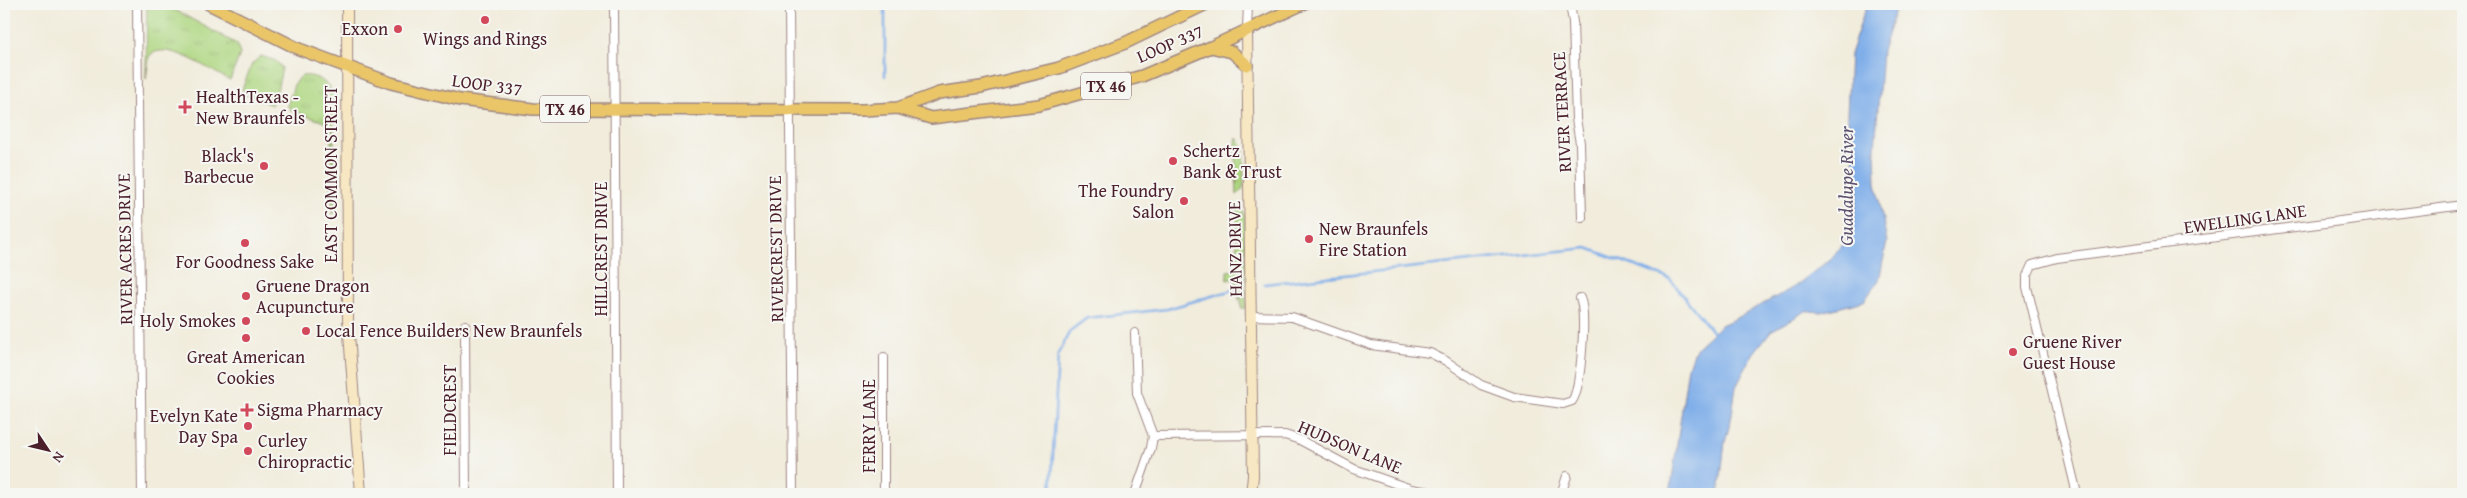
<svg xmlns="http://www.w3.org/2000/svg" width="2467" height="498" viewBox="0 0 2467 498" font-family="'Gentium Book Plus',serif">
	<defs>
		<pattern id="grass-tufts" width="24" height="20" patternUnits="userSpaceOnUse" patternTransform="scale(1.25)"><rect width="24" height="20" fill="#afd782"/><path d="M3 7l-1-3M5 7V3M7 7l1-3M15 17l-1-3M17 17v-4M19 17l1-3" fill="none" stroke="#98b870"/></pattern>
	</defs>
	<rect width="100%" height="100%" fill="#f6f6f2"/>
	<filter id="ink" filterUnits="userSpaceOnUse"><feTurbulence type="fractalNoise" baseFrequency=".02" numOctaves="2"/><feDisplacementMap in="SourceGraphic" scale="10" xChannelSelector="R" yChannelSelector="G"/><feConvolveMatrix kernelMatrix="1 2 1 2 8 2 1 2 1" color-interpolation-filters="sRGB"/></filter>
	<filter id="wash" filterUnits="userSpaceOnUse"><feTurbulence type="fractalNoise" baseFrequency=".0096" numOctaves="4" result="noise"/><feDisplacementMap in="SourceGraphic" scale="20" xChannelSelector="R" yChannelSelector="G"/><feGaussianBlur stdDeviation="1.12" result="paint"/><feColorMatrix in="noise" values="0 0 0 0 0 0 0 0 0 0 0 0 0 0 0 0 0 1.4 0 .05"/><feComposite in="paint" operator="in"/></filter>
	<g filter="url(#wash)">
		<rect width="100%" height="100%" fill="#f1ecdb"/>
		<path fill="url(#grass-tufts)" stroke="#7c7b56" d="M149,4H164L237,44L240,54L230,80C211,72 167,38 149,56L146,79L147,8Z
			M261,56L276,61L282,68L276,95L271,105L245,94L242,89L252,64Z
			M302,76C314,74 329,82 333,94L335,212L332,215L331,127L324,122L290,110L291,108L287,106L295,82Z
			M1237,138L1243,147L1244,185L1242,190L1237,195L1235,151Z
			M1237,208L1243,211L1245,217L1246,308H1241V289L1239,300L1235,278L1227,280V271L1237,270Z"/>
		<path fill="#7faee9" stroke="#64668a" d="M1867,4H1897L1882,51L1875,150L1876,183L1887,242L1879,280L1864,301L1822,312L1806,311L1771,331L1753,354L1736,387L1731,420L1725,442L1719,494H1670L1688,366L1697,347L1721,325L1743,315L1794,287L1833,257L1852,233L1858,189L1847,114L1850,54Z"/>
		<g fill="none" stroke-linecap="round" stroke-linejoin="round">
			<path stroke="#7faee9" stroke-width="2.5" d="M885,76V4
				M1264,284L1587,248L1670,279L1714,334
				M1051,494L1058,354L1070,331L1087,318L1167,309L1236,289"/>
		</g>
	</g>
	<g filter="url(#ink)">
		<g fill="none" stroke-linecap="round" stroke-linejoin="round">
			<g stroke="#9e8683" stroke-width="10">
				<path id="street" d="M137,4L142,494
					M614,4L617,494
					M789,4L793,494
					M1570,4L1573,22L1576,119L1580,143L1582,218
					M1247,30L1248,4
					M1252,316L1292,317L1371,345L1430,353L1446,361L1481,385L1514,397L1563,404L1572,401C1581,390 1587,312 1580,298
					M465,325L466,494
					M1135,333L1137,393L1153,436L1151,448L1135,494
					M1153,436L1285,435L1300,440L1354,469L1411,489L1443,494
					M884,494V357
					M1561,494L1567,476
					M2077,494L2027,287V276L2032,265L2057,258L2463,205"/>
			</g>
			<g stroke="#9e8683" stroke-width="12">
				<path id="secondary" d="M347,4L348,320L361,494
					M1247,30L1253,476L1251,494"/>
			</g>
			<g stroke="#9e8683" stroke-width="14">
				<path id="primary" d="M209,4L299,49L391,83L460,100L533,109L863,110L898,108L939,93L981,87L1059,68L1125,43L1206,4
					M1211,47L1232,52L1247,65
					M898,108L931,118L1039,105L1142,76L1211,47L1303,4"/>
			</g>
			<use href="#street" stroke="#fff" stroke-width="8"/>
			<use href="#secondary" stroke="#f7e8c3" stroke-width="10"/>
			<use href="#primary" stroke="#eac669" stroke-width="11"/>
		</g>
	</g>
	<g fill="#d1495b" stroke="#f6f6f2" stroke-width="2">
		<circle cx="485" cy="20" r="5"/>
		<circle cx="398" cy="29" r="5"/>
		<path d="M182.5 99.5h5v5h5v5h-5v5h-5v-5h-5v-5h5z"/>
		<circle cx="1173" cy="161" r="5"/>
		<circle cx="264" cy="166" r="5"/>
		<circle cx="1184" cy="201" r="5"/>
		<circle cx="1309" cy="239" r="5"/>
		<circle cx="245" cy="243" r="5"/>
		<circle cx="246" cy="296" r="5"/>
		<circle cx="246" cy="321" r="5"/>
		<circle cx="306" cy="331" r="5"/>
		<circle cx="246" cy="338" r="5"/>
		<circle cx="2013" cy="352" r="5"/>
		<path d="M244.5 402.5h5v5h5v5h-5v5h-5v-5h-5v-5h5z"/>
		<circle cx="248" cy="426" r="5"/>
		<circle cx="248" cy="451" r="5"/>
	</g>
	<g text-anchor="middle" stroke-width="4" stroke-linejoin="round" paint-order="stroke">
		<g fill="#f6f6f2" stroke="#7e6067" stroke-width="1">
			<rect x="1081" y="72.5" width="50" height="27" rx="4"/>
			<rect x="540" y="95.5" width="50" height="27" rx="4"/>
		</g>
		<g font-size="16" font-weight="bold" fill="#4a1f2b">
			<text x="1106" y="92">TX 46</text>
			<text x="565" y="115">TX 46</text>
		</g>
		<g font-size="18" fill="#4a1f2b" stroke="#f6f6f2" text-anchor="start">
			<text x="388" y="35" text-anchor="end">Exxon</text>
			<text x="485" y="45" text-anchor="middle">Wings and Rings</text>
			<text x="196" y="103">HealthTexas -<tspan x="196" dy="21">New Braunfels</tspan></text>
			<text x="1183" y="157">Schertz<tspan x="1183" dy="21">Bank &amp; Trust</tspan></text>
			<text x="254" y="162" text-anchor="end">Black's<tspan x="254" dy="21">Barbecue</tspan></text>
			<text x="1174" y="197" text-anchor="end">The Foundry<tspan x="1174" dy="21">Salon</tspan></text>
			<text x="1319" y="235">New Braunfels<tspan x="1319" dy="21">Fire Station</tspan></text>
			<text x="245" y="268" text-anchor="middle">For Goodness Sake</text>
			<text x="256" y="292">Gruene Dragon<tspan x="256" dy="21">Acupuncture</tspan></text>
			<text x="236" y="327" text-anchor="end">Holy Smokes</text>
			<text x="316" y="337">Local Fence Builders New Braunfels</text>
			<text x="2023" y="348">Gruene River<tspan x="2023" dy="21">Guest House</tspan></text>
			<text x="246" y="363" text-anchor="middle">Great American<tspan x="246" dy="21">Cookies</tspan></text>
			<text x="257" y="416">Sigma Pharmacy</text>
			<text x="238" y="422" text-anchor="end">Evelyn Kate<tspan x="238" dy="21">Day Spa</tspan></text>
			<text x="258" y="447">Curley<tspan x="258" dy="21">Chiropractic</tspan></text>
		</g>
		<g font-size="18" fill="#4a1f2b" stroke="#f6f6f2">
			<text transform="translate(1170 44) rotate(-23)" y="6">LOOP 337</text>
			<text transform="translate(487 85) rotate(8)" y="6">LOOP 337</text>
			<text transform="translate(1562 112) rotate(-93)" y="6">RIVER TERRACE</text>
			<text transform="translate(331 174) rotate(-90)" y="6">EAST COMMON STREET</text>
			<text transform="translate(2245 219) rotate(-8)" y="6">EWELLING LANE</text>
			<text transform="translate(125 249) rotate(-91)" y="6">RIVER ACRES DRIVE</text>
			<text transform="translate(601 249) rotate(-90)" y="6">HILLCREST DRIVE</text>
			<text transform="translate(776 249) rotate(-91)" y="6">RIVERCREST DRIVE</text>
			<text transform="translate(1235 249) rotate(-91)" y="6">HANZ DRIVE</text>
			<text transform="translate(450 410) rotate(-90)" y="6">FIELDCREST</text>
			<text transform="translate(869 426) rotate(-90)" y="6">FERRY LANE</text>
			<text transform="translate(1350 447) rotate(23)" y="6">HUDSON LANE</text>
		</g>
		<g font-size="19" font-style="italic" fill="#5d516e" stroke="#f6f6f2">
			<text transform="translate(1846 186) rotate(-90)" y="7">Guadalupe River</text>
		</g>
	</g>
	<rect width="2467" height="498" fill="none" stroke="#f6f6f2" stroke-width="20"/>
	<g transform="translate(48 450) rotate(125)" stroke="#f6f6f2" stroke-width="4" paint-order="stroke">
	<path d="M0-4L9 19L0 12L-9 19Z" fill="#4a1f2b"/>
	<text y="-8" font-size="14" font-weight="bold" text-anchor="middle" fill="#4a1f2b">N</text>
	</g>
</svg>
